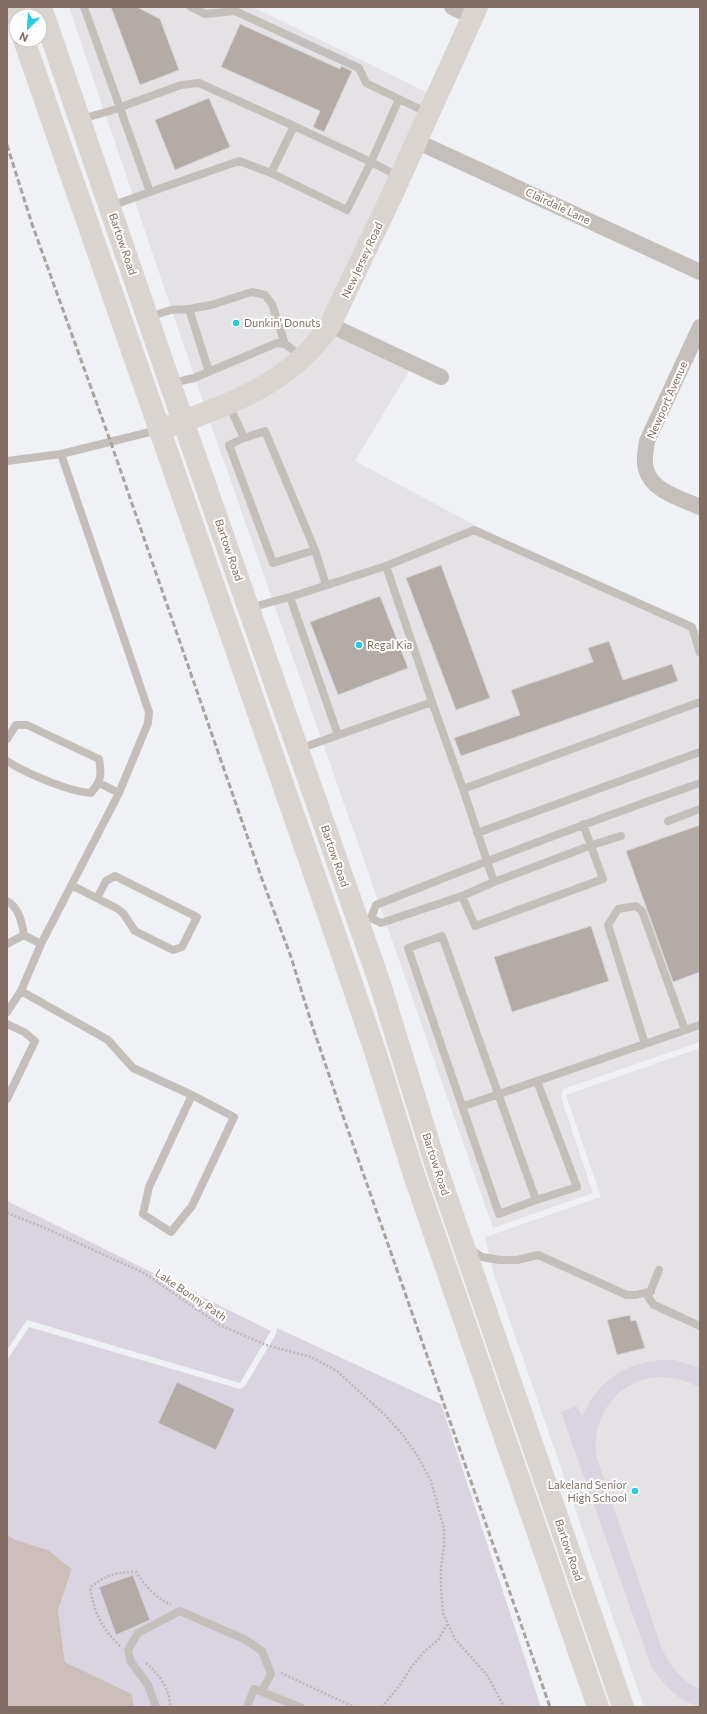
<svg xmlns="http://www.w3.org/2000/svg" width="707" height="1714" viewBox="0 0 707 1714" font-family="Commissioner,sans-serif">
	<rect width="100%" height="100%" fill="#f0f1f5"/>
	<path fill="#e4e2e5" d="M69,7H253L430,94L324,321L275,371L204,405Z
		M332,335L409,371L355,461L527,553L700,630V1042L563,1089L561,1097L593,1193L493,1228L209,419Z
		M700,1048V1707H644L494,1275L485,1237L601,1197L566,1095Z"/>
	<path fill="#d9d4df" d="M7,1201L271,1331L240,1383L27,1320L7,1350Z
		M29,1327L240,1389L245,1386L276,1334L277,1328L441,1404L541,1707H134L132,1694L65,1662L58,1610L72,1569L48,1550L16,1540L7,1535V1360Z
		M661,1360H675L700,1368V1388C647,1357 590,1396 596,1456L662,1649C670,1666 681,1681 700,1689V1707C678,1701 663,1685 651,1666L561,1412L577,1406L582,1417C598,1381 622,1364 661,1360Z"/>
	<path fill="#cbbebb" d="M7,1535L16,1540L48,1550L72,1569L58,1610L65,1662L132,1694L134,1707H7Z"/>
	<path fill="#b4aaa6" stroke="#d3d3d6" d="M111,7H137L160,19L179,70L140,85Z
		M240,24L340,69L341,66L352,71L324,132L313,127L320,111L221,67Z
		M209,98L230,147L175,170L155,120Z
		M441,565L490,698L456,710L406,578Z
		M380,596L408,668L338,695L310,622Z
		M609,641L623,680L672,664L678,681L461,756L454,738L520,715L511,690L593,662L588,648Z
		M700,825V972L673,982L626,851Z
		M591,926L609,981L512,1012L494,957Z
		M630,1315L631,1321L636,1320L645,1348L617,1355L607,1320Z
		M177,1382L235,1409L216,1450L158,1423Z
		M133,1575L150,1620L116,1635L99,1587Z"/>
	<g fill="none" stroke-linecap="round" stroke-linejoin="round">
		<path stroke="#bcb8b6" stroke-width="2.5" stroke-dasharray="2 2" stroke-linecap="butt" d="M7,1213L45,1228L144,1273L220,1325L266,1345L311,1357L337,1371L385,1415L402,1434L417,1455L431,1481L444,1529V1547L441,1567V1589L443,1613L455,1639L487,1675L504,1707
			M120,1646C102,1629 94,1612 90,1588C105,1575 116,1572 136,1572C144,1584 157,1600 171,1604
			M146,1663C159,1674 170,1689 170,1707
			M281,1673L354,1707
			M382,1707L400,1685L412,1666L426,1650L438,1640L448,1623"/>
		<path stroke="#c5bfbc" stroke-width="8" d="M84,7L150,192L111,206
			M191,7L205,14L235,11L359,68L366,83L399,99
			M81,119L110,111L181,85L199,83L294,126L271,173L347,210L371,162L400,177
			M294,126L371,162L399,99L428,113
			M150,192L239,161L271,173
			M189,309L211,305L252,292L265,295L272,304L285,344
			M148,317L171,310L189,309L209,372
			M172,383L194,378L277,343L285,344L302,357
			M229,405L244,438L229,445L273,563L315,550L326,585
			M244,438L265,431L315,550
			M7,461L61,454L158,430
			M386,566L474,530L692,627L700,653
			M290,597L386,566L432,702
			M249,608L290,597L338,735
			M7,739L16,725H27L99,759C102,775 101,781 91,793C70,792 25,773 7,761
			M299,749L432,702L463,789
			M99,783L119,793
			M668,821L700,809
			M477,833L700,752
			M494,882L463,789L700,702
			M73,886L118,909L123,913L135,931L173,950L182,947L197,917L115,876L106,881L97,898
			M462,896L475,926L603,879L583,824
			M7,901C19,907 22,923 24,935L41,944
			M371,918L376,905C483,862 591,821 700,783
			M367,919L371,918L381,923L462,896L494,882L592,845L621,836
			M7,944L24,935
			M21,991L108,1040L133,1068L192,1095
			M7,1012L21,991L41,944L119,793L148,723L149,712L61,454
			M7,1024L24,1032L35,1041L7,1099
			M645,1044L608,925L618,909L636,906L642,911L685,1030
			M192,1095L234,1117L192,1206L171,1232L143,1214L149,1187Z
			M464,1106L700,1025
			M536,1200L499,1214L408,948L442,936L536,1200L577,1187L537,1081
			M470,1249L482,1257L500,1260H517L538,1255L627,1295H636L651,1291
			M659,1270L648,1297L654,1305L700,1326
			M156,1707L148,1685L131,1662L128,1650L138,1633L180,1611L246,1640L262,1651L271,1674L262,1691
			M247,1707L254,1689L300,1707"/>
		<path stroke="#c5bfbc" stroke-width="16" d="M452,7L473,17
			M416,141L700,272
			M330,325L441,377
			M700,327L647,441C646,450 643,460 646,469C651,491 682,499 700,507"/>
		<path stroke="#dad4d0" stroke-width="22" d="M159,430C224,406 290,386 330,325L392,195L477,7"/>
		<path stroke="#dad4d0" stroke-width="22" d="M13,7L16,16
			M41,7L183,421L380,984L436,1166L623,1707
			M24,40L334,931L376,1054L414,1175L598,1707"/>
		<path stroke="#aaa29d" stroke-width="3" stroke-dasharray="6 3" stroke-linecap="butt" d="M7,145L32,224L111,443L262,879L291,957L313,1028L341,1110L550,1707"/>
	</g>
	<g fill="#1dcfe8" stroke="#fff" stroke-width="1.5">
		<circle cx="236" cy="323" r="4"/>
		<circle cx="359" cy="645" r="4"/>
		<circle cx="635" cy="1491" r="4"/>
	</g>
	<g text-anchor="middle" stroke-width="4" stroke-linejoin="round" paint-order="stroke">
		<g font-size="11" fill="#826d62" stroke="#fff">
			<text transform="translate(558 206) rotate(25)" y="4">Clairdale Lane</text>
			<text transform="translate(123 244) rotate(71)" y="4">Bartow Road</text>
			<text transform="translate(362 260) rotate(-65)" y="4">New Jersey Road</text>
			<text transform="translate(667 400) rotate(-66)" y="4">Newport Avenue</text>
			<text transform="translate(229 550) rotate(71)" y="4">Bartow Road</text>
			<text transform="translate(335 856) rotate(71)" y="4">Bartow Road</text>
			<text transform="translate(436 1164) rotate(72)" y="4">Bartow Road</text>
			<text transform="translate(191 1295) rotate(34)" y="4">Lake Bonny Path</text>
			<text transform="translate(569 1550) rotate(71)" y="4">Bartow Road</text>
		</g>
		<g font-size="11" fill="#826d62" stroke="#fff" text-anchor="start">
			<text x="244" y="327">Dunkin' Donuts</text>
			<text x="367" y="649">Regal Kia</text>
			<text x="627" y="1489" text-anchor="end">Lakeland Senior<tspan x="627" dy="13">High School</tspan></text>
		</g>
	</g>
	<rect width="707" height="1714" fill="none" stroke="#826d62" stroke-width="16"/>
	<g transform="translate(28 28) rotate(205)"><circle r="19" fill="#ffffff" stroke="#cdc5c0"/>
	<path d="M0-3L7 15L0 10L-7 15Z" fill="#1dcfe8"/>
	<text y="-6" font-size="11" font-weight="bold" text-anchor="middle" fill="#826d62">N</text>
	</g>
</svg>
